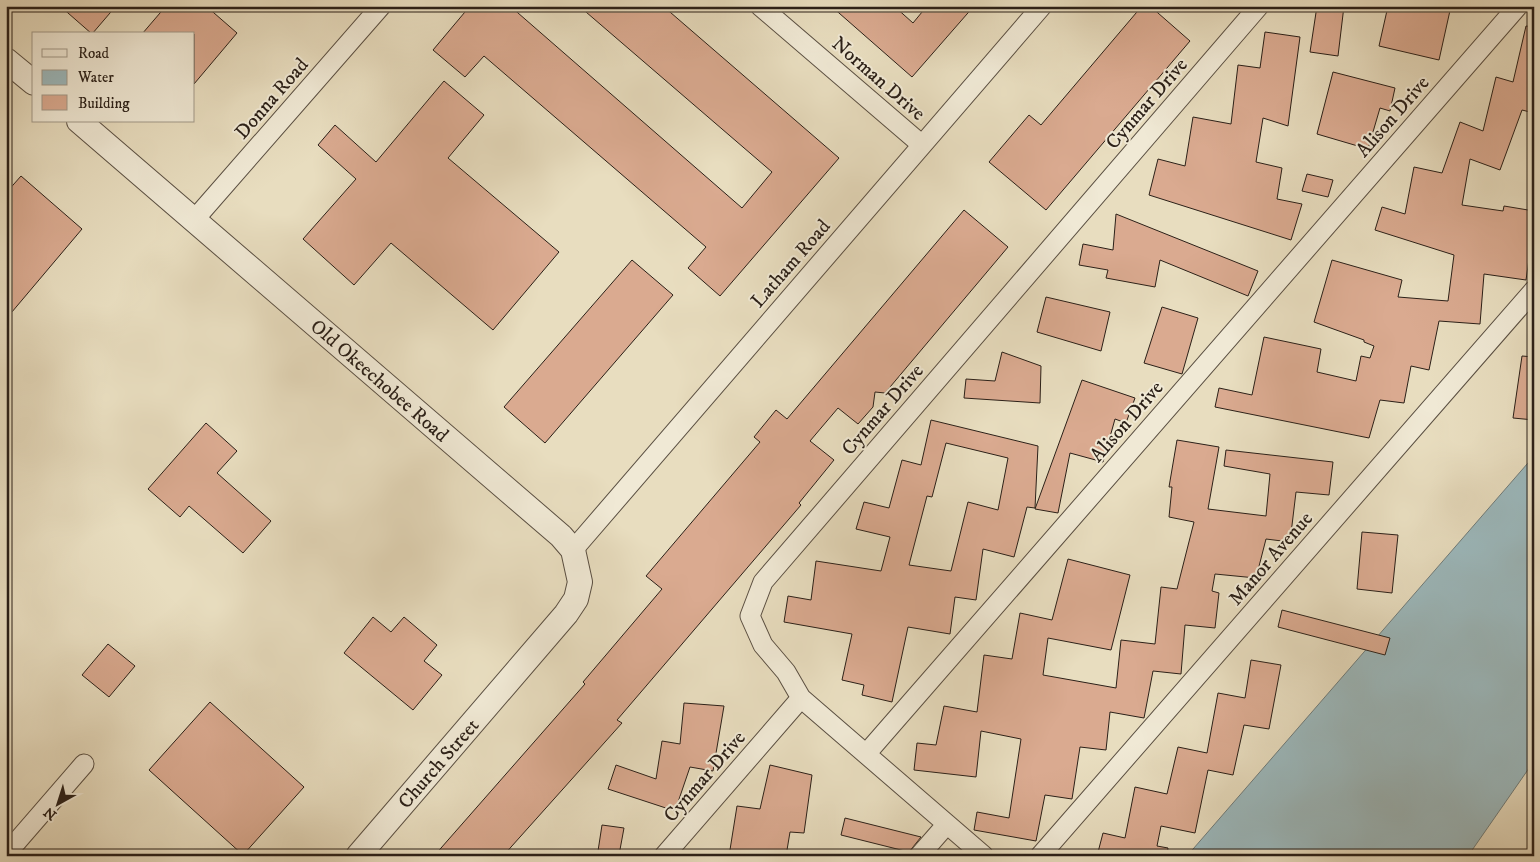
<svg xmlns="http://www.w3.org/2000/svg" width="1540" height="862" viewBox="0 0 1540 862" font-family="'IM FELL DW Pica',serif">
	<rect width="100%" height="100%" fill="#e8ddbf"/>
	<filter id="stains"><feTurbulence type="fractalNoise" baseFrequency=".004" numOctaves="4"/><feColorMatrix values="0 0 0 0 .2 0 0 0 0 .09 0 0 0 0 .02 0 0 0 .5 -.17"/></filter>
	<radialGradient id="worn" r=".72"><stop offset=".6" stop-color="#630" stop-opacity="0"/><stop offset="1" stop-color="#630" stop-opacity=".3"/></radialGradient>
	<path fill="#9cb9bd" stroke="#6f7c7b" d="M1534,456V761L1468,856H1187Z"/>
	<path fill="#daaa90" stroke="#2b2018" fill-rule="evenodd" d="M60,6H116L92,34Z
		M166,6H206L237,33L194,84V34H142Z
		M470,6H510L742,208L772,172L579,6H663L839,158L720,296L688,268L706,247L484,56L465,77L433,50Z
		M831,6H894L913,23L927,6H974L912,77Z
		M1142,6H1150L1190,41L1046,210L989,162L1029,115L1041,125Z
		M1317,6H1344L1338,56L1310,52Z
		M1388,6H1451L1439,60L1379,46Z
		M1526,26L1534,27V113L1522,110L1500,170L1470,159L1462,205L1503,211L1504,206L1534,211V224L1526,280L1484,274L1480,324L1439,321L1429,370L1411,366L1404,403L1380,400L1369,438L1215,407L1219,388L1252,395L1264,337L1321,349L1317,372L1356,381L1361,356L1370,358L1374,346L1364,342V340L1314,322L1332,260L1402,280L1398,297L1448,301L1454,255L1375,230L1382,207L1405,214L1414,167L1442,173L1460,122L1483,131L1496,77L1513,82Z
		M1265,32L1300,37L1288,126L1263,118L1256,162L1282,168L1277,199L1302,204L1291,240L1149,195L1158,159L1185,166L1193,117L1231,124L1238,65L1260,68Z
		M1333,72L1395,88L1390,111L1380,108L1368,149L1317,134Z
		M444,81L484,115L448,158L559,252L493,330L391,243L354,285L303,239L356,179L318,145L335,125L376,162Z
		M1307,174L1333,180L1328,197L1302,191Z
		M21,176L82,229L6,319V193Z
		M964,210L1008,247L885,393L875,392L873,407L858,424L838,408L810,441L834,460L799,503L801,505L617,720L622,723L503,856H434L585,684L583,682L662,589L646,576L760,442L754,437L776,410L787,419Z
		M1116,214L1258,271L1248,296L1160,260L1155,287L1106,278L1108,270L1079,265L1083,244L1113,250Z
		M632,260L673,295L545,443L504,407Z
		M1046,297L1110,312L1101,351L1037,332Z
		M1162,307L1198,318L1182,374L1144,363Z
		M1002,352L1041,366L1040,403L964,398L966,379L995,381Z
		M1522,356L1534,357V420L1513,418Z
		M1082,380L1135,398L1126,423L1115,419L1103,462L1070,453L1058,513L1035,509Z
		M931,420L1038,446L1035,508L1027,507L1014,557L983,549L976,600L955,597L950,634L908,627L892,702L862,695L864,685L842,680L852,634L784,622L788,596L811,600L816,561L881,571L890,537L856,529L864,502L889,508L902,460L921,465ZM946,443L1008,458L998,510L968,502L951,571L909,565L927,496L932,497Z
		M206,423L237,451L217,473L271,521L243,553L189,506L180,517L148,489Z
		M1177,440L1219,447L1208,509L1266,516L1270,474L1224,466L1226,450L1333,462L1329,495L1296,492L1290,542L1266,539L1256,578L1215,574L1212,591L1219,593L1215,628L1185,625L1181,674L1153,671L1144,718L1110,712L1106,750L1080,747L1072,799L1045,795L1036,841L974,830L977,812L1009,818L1021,739L981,731L976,777L914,770L917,743L936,745L944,706L977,712L984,655L1012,659L1020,613L1052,620L1068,559L1130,575L1111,650L1048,638L1043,675L1116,688L1121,640L1155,644L1161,587L1177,589L1194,522L1169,517L1172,487H1169Z
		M1362,532L1398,535L1392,593L1357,589Z
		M1282,610L1390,638L1385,655L1278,627Z
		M373,617L391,632L404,617L437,645L424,661L442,675L413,710L344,653Z
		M108,644L135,666L109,697L82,675Z
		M1251,660L1281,665L1269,729L1244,725L1233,775L1208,770L1195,833L1161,826L1157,846L1168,848L1167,856H1097L1103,833L1125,838L1135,787L1167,794L1178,747L1207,753L1218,693L1245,698Z
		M210,702L304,787L243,855L149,770Z
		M684,703L724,706L713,771L690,767L675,811L608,789L616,765L656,779L662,741L680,744Z
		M770,765L812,775L804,833L790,832L786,856H729L737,806L760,809Z
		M845,818L921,837L909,852L841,835Z
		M602,825L624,828L619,855L598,851Z"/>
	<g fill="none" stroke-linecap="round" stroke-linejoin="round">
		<g stroke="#5a4f42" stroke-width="21">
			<path id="minor" d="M760,6L922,145
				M194,220L381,6
				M573,550L1042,6
				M866,754L1518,6
				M6,854L84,764
				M664,856L801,698
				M919,856L947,824
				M984,856L801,698L786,672L763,645L750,616L763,582L1259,6
				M1040,856L1534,290"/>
		</g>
		<g stroke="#5a4f42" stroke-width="26">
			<path id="tertiary" d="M6,60L34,83
				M79,121L561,536L573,550L580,582L576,599L566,614L358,856"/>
		</g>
		<use href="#minor" stroke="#f0e9d5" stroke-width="19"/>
		<use href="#tertiary" stroke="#f0e9d5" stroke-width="24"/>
	</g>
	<g text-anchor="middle" stroke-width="4" stroke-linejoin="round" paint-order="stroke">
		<g font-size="20" fill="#2b2018" stroke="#f0e9d5">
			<text transform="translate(879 78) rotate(41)" y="7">Norman Drive</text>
			<text transform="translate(271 98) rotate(-49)" y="7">Donna Road</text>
			<text transform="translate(1146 103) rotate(-49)" y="7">Cynmar Drive</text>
			<text transform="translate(1392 116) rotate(-49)" y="7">Alison Drive</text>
			<text transform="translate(790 263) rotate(-49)" y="7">Latham Road</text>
			<text transform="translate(380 380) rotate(41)" y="7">Old Okeechobee Road</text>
			<text transform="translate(882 409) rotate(-49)" y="7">Cynmar Drive</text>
			<text transform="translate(1126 421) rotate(-49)" y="7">Alison Drive</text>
			<text transform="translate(1270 558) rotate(-49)" y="7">Manor Avenue</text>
			<text transform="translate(438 763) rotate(-49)" y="7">Church Street</text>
			<text transform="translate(704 776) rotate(-49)" y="7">Cynmar Drive</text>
		</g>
	</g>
	<rect width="1540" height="862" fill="none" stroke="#e8ddbf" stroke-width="25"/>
	<rect x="8" y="8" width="1525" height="847" fill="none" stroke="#2b2018" stroke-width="2.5"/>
	<rect x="12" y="12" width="1515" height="837" fill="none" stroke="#2b2018"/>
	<rect x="32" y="32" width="162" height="90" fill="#f0e9d5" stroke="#a19989"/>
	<rect x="42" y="49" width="25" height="8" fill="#f0e9d5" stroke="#a19989"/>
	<text x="78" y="58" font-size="15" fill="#2b2018">Road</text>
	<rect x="42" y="70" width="25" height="15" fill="#9cb9bd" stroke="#a19989"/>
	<text x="78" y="82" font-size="15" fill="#2b2018">Water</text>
	<rect x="42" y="95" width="25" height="15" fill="#daaa90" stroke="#a19989"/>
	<text x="78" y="108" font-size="15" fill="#2b2018">Building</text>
	<g transform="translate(58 804) rotate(219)" stroke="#f0e9d5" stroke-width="4" paint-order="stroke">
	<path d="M0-4L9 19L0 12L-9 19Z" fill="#2b2018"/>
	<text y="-8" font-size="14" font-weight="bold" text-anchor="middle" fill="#2b2018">N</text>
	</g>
	<rect width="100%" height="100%" filter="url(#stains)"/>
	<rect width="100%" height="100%" fill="url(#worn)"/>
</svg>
